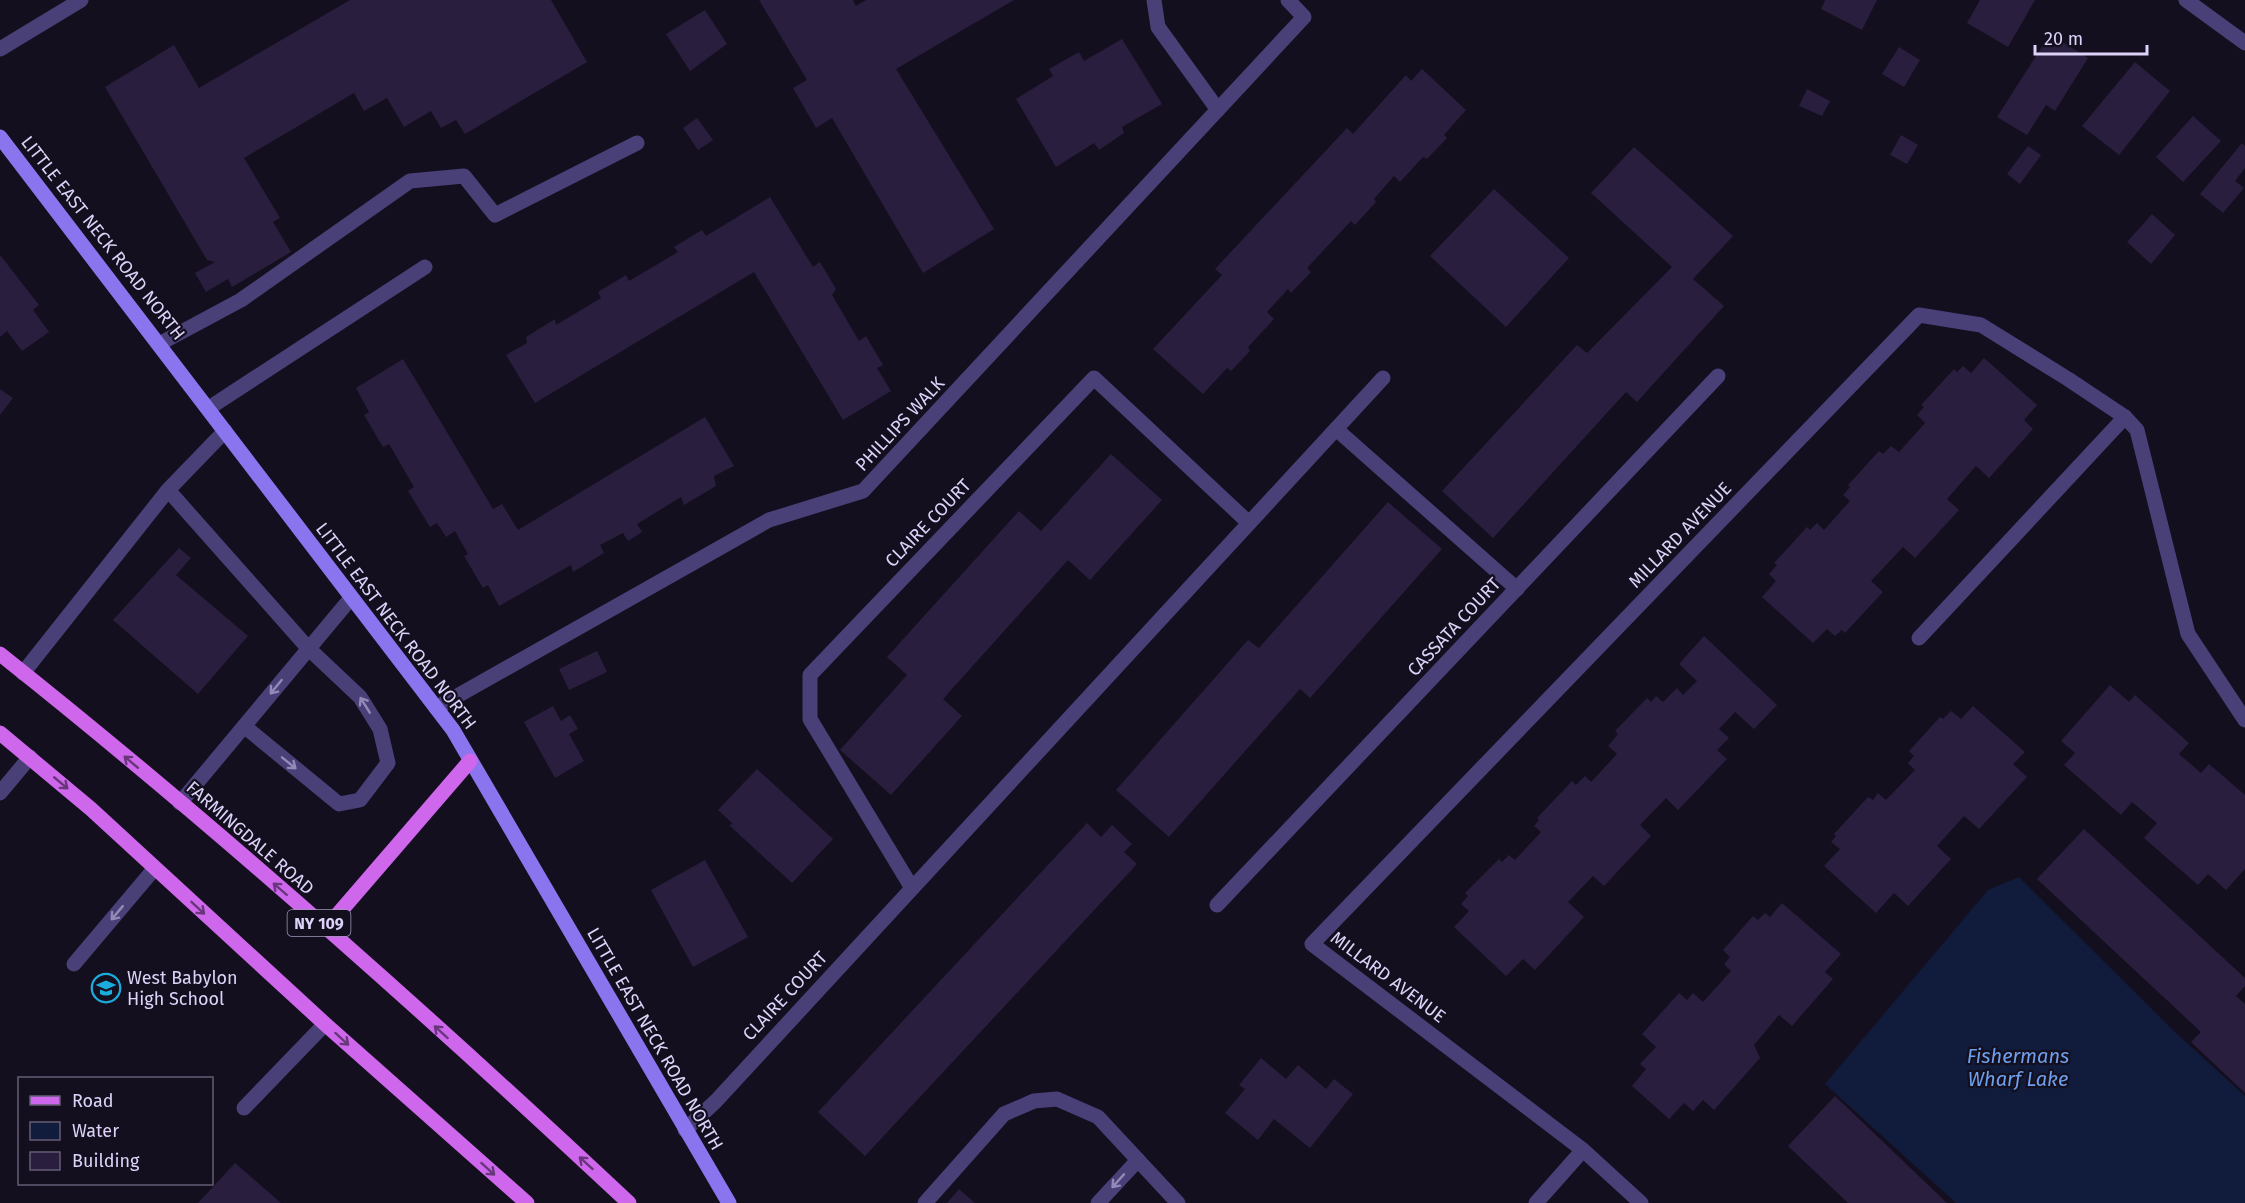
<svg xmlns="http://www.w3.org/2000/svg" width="2245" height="1203" viewBox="0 0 2245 1203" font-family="'Fira Sans',sans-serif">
	<rect width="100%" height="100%" fill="#140f1f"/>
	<path fill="#111b3c" d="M2019,877L2176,1033L2245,1096V1203H1956L1825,1084L1988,890Z"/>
	<path fill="#291e3d" d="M350,0H551L587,62L465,134L456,120L441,128L431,111L404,127L387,98L364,111L354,93L244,158L280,218L273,222L291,252L232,287L228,279L206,292L195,273L215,262L207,260L105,87L174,45L199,88Z
		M759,0H853L856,6L866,0H1014L896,69L994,229L923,273L832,118L816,128L793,88L807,80Z
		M1825,0H1877L1862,30L1821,9Z
		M1980,0H2035L2008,47L1967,23Z
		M705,10L727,44L690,71L666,34Z
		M2050,34L2088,58L2055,111L2046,105L2027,135L1997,117Z
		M1122,39L1162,104L1122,127L1124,133L1099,150L1094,143L1056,167L1016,99L1053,76L1049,69L1079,52L1084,61Z
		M1899,47L1920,60L1904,87L1882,74Z
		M2135,62L2170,91L2119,155L2082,126Z
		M1422,69L1466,110L1444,135L1447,138L1427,159L1423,157L1400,182L1394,176L1374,199L1376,202L1355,225L1351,221L1307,268L1311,272L1291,293L1288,289L1267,312L1274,319L1248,347L1250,351L1231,371L1227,368L1203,394L1153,349L1222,275L1215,269L1347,128L1353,134L1406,75L1411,81Z
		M1807,89L1830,101L1822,116L1799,106Z
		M2193,116L2221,141L2183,182L2156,157Z
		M697,118L713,140L698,150L683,128Z
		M1901,135L1918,145L1907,164L1890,155Z
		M2242,143L2245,146V168L2235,181L2244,188L2223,213L2200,194Z
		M2028,146L2041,155L2020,184L2007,174Z
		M1634,147L1733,236L1693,279L1724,306L1637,402L1626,392L1493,538L1442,491L1577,345L1587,353L1672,267L1591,193Z
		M1494,189L1569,258L1506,327L1430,256Z
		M770,197L813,267L820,262L836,289L832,295L859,341L866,336L883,365L877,368L891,391L843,420L754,272L535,403L506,355L527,343L526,337L555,319L556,325L601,298L598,292L626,275L629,281L678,252L674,247L702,230L706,236Z
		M2152,214L2175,235L2151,264L2127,242Z
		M0,255L39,305L33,310L49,332L22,351L7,331L0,337Z
		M1984,358L2037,405L2024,420L2033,429L1989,478L1976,466L1947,499L1959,510L1915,558L1903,547L1871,581L1883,592L1845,633L1842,630L1835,636L1827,629L1813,643L1762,597L1776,581L1769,574L1777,565L1774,563L1807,527L1810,530L1817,523L1824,530L1850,501L1843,495L1850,487L1848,485L1879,451L1883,454L1891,446L1899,452L1925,423L1917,415L1924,407L1921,405L1954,369L1957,372L1963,366L1971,373Z
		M403,359L493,509L502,504L518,530L705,417L734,466L714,476L716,486L684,505L681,497L637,524L642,532L628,541L623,533L600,545L604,553L573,572L571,565L499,606L488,585L483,588L464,556L468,554L455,531L446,537L437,523L430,527L408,491L414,487L389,444L383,447L364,415L369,412L356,388Z
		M0,389L13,398L0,415Z
		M1111,454L1162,500L1090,580L1068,560L943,699L962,716L891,795L840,750L907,675L887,657L1019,511L1041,531Z
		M1388,502L1442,549L1310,698L1300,689L1169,837L1116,790L1248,640L1259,648Z
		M179,548L191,558L176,575L248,636L198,694L113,620Z
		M1704,636L1777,705L1754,729L1735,712L1719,729L1729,738L1717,750L1727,759L1678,810L1666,798L1640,825L1651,836L1604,886L1593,876L1568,902L1584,917L1535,970L1523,959L1506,976L1454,927L1469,911L1461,904L1468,896L1465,893L1499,859L1502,862L1509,855L1515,860L1541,832L1534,826L1539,820L1537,818L1572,781L1576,785L1585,776L1591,782L1617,754L1608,746L1618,734L1615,731L1647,698L1651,702L1656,696L1663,702L1677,688L1683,695L1697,681L1679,664Z
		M597,651L607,672L569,690L559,669Z
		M2110,685L2129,702L2135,695L2189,743L2179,754L2201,773L2209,764L2245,795V869L2226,890L2208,874L2198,885L2144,838L2157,823L2132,802L2121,815L2064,765L2075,753L2061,741Z
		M553,706L561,721L570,715L578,729L569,734L584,761L555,778L524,722Z
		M1973,706L2025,752L2013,764L2027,777L1979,829L1964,816L1937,846L1951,859L1908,906L1894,893L1876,913L1824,866L1840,849L1831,842L1836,836L1834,834L1868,797L1873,800L1878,793L1886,800L1915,770L1908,763L1914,756L1909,751L1940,717L1943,719L1951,711L1961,719Z
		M757,769L833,839L792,883L729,825L733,824L718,810Z
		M1087,823L1101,837L1112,825L1132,844L1124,852L1137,864L865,1156L818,1112Z
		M2084,829L2245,978V986L2236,996L2245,1004V1093L2191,1042L2201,1032L2037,879Z
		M705,860L748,937L693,967L651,890Z
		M1782,903L1841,954L1825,972L1833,979L1792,1026L1779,1015L1754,1045L1760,1058L1714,1110L1703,1100L1693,1111L1684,1103L1669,1119L1632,1086L1646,1069L1640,1064L1656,1047L1642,1034L1679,993L1687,1000L1693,993L1703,1002L1731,971L1724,964L1730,957L1723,950L1753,916L1758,920L1765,913L1770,917Z
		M1261,1058L1286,1079L1298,1065L1326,1089L1334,1079L1353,1094L1310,1148L1274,1119L1258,1140L1225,1113L1245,1089L1239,1085Z
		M1835,1096L1947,1203H1848L1788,1146Z
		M235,1163L281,1203H198Z
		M959,1189L975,1203H947Z"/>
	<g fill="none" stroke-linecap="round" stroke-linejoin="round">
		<path stroke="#4a4078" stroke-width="15" d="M159,344L241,300L410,181L464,176L495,215L637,143
			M209,408L425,267
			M1336,429L1517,589
			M168,490L225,431
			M1919,638L2125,417
			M23,673L168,490L308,648L360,697L380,729L388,763L360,800L339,804L244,726
			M0,793L30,757
			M180,803L351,598
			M74,964L155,868
			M244,1108L325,1024
			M1098,1203L1138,1160"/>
		<path stroke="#4a4078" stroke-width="15" d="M1154,0L1158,27L1218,110
			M2186,0L2245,43
			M0,49L81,0
			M436,708L769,520L863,491L1304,17L1288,0
			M912,888L810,719V675L1094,378L1249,523
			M1217,905L1718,376
			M685,1130L716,1101L1383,378
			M925,1203L1004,1114L1034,1101L1057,1099L1098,1117L1178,1203
			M1536,1203L1583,1150
			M1641,1203L1583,1150L1312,944L1919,315L1981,325L2068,379L2125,417L2137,430L2188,634L2245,720"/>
		<path stroke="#8a75ee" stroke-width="15" d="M0,137L453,730L729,1203"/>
		<path stroke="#ce67ec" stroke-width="15" d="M0,654C218,827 426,1013 629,1203
			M0,733L91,809L325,1024L527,1203
			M326,928L470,761"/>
	</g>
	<defs><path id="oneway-shaft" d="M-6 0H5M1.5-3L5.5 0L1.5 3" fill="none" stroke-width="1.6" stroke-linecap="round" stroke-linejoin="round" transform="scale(1.5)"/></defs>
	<g stroke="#948ab8">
		<use href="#oneway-shaft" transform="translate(276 687) rotate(129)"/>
		<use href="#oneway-shaft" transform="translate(365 705) rotate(-122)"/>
		<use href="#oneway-shaft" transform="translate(289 763) rotate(39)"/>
		<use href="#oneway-shaft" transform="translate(117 913) rotate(130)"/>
		<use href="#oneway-shaft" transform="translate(1118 1181) rotate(132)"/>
	</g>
	<g stroke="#68377b">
		<use href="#oneway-shaft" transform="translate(131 762) rotate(-140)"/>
		<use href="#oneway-shaft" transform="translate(61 783) rotate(40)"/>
		<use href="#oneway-shaft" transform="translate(280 889) rotate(-139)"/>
		<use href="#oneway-shaft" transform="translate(198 908) rotate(43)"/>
		<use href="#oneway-shaft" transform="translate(441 1032) rotate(-138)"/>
		<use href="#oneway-shaft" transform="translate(342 1039) rotate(42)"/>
		<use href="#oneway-shaft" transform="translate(586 1163) rotate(-138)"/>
		<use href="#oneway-shaft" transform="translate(488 1169) rotate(42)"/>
	</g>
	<defs>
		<g id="school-ring" transform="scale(1.5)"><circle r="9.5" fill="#140f1f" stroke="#1cacdc" stroke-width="1.5"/><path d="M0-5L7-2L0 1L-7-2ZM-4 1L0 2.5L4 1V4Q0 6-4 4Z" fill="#1cacdc"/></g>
	</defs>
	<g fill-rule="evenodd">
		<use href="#school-ring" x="106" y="988"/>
	</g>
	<g text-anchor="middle" stroke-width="4.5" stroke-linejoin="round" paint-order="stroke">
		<rect fill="#140f1f" stroke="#a198b8" stroke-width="1.5" x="287.5" y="910" width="63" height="26" rx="4.5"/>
		<g font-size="16" font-weight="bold" fill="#ddd3f9">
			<text x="319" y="929">NY 109</text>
		</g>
		<g font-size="18" fill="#ddd3f9" stroke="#140f1f">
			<text transform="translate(103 238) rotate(52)" y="6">LITTLE EAST NECK ROAD NORTH</text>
			<text transform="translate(900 424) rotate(-47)" y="6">PHILLIPS WALK</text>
			<text transform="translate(928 523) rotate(-46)" y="6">CLAIRE COURT</text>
			<text transform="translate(1680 535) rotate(-46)" y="6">MILLARD AVENUE</text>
			<text transform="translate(396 626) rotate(53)" y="6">LITTLE EAST NECK ROAD NORTH</text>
			<text transform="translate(1454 627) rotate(-47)" y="6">CASSATA COURT</text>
			<text transform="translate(250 838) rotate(41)" y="6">FARMINGDALE ROAD</text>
			<text transform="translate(1388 977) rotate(37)" y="6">MILLARD AVENUE</text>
			<text transform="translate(785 996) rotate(-47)" y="6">CLAIRE COURT</text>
			<text transform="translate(655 1039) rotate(60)" y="6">LITTLE EAST NECK ROAD NORTH</text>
		</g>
		<g font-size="18" fill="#ddd3f9" stroke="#140f1f" text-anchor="start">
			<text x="127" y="984">West Babylon<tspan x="127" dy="21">High School</tspan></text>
		</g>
		<g font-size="20" font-style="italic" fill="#6d9fed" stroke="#140f1f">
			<text x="2018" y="1063">Fishermans<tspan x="2018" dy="23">Wharf Lake</tspan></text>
		</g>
	</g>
	<rect x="18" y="1077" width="195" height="108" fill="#140f1f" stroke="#645d76" stroke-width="1.5"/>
	<rect x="30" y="1096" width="30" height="9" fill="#ce67ec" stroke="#645d76" stroke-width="1.5"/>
	<text x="72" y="1107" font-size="18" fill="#ddd3f9">Road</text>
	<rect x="30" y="1122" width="30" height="18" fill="#111b3c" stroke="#645d76" stroke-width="1.5"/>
	<text x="72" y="1137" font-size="18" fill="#ddd3f9">Water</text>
	<rect x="30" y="1152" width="30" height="18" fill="#291e3d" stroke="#645d76" stroke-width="1.5"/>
	<text x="72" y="1167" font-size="18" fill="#ddd3f9">Building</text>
	<path d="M2035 45v9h112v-9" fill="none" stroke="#ddd3f9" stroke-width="3"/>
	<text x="2044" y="45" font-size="18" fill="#ddd3f9" stroke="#140f1f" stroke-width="4.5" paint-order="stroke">20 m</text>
</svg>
